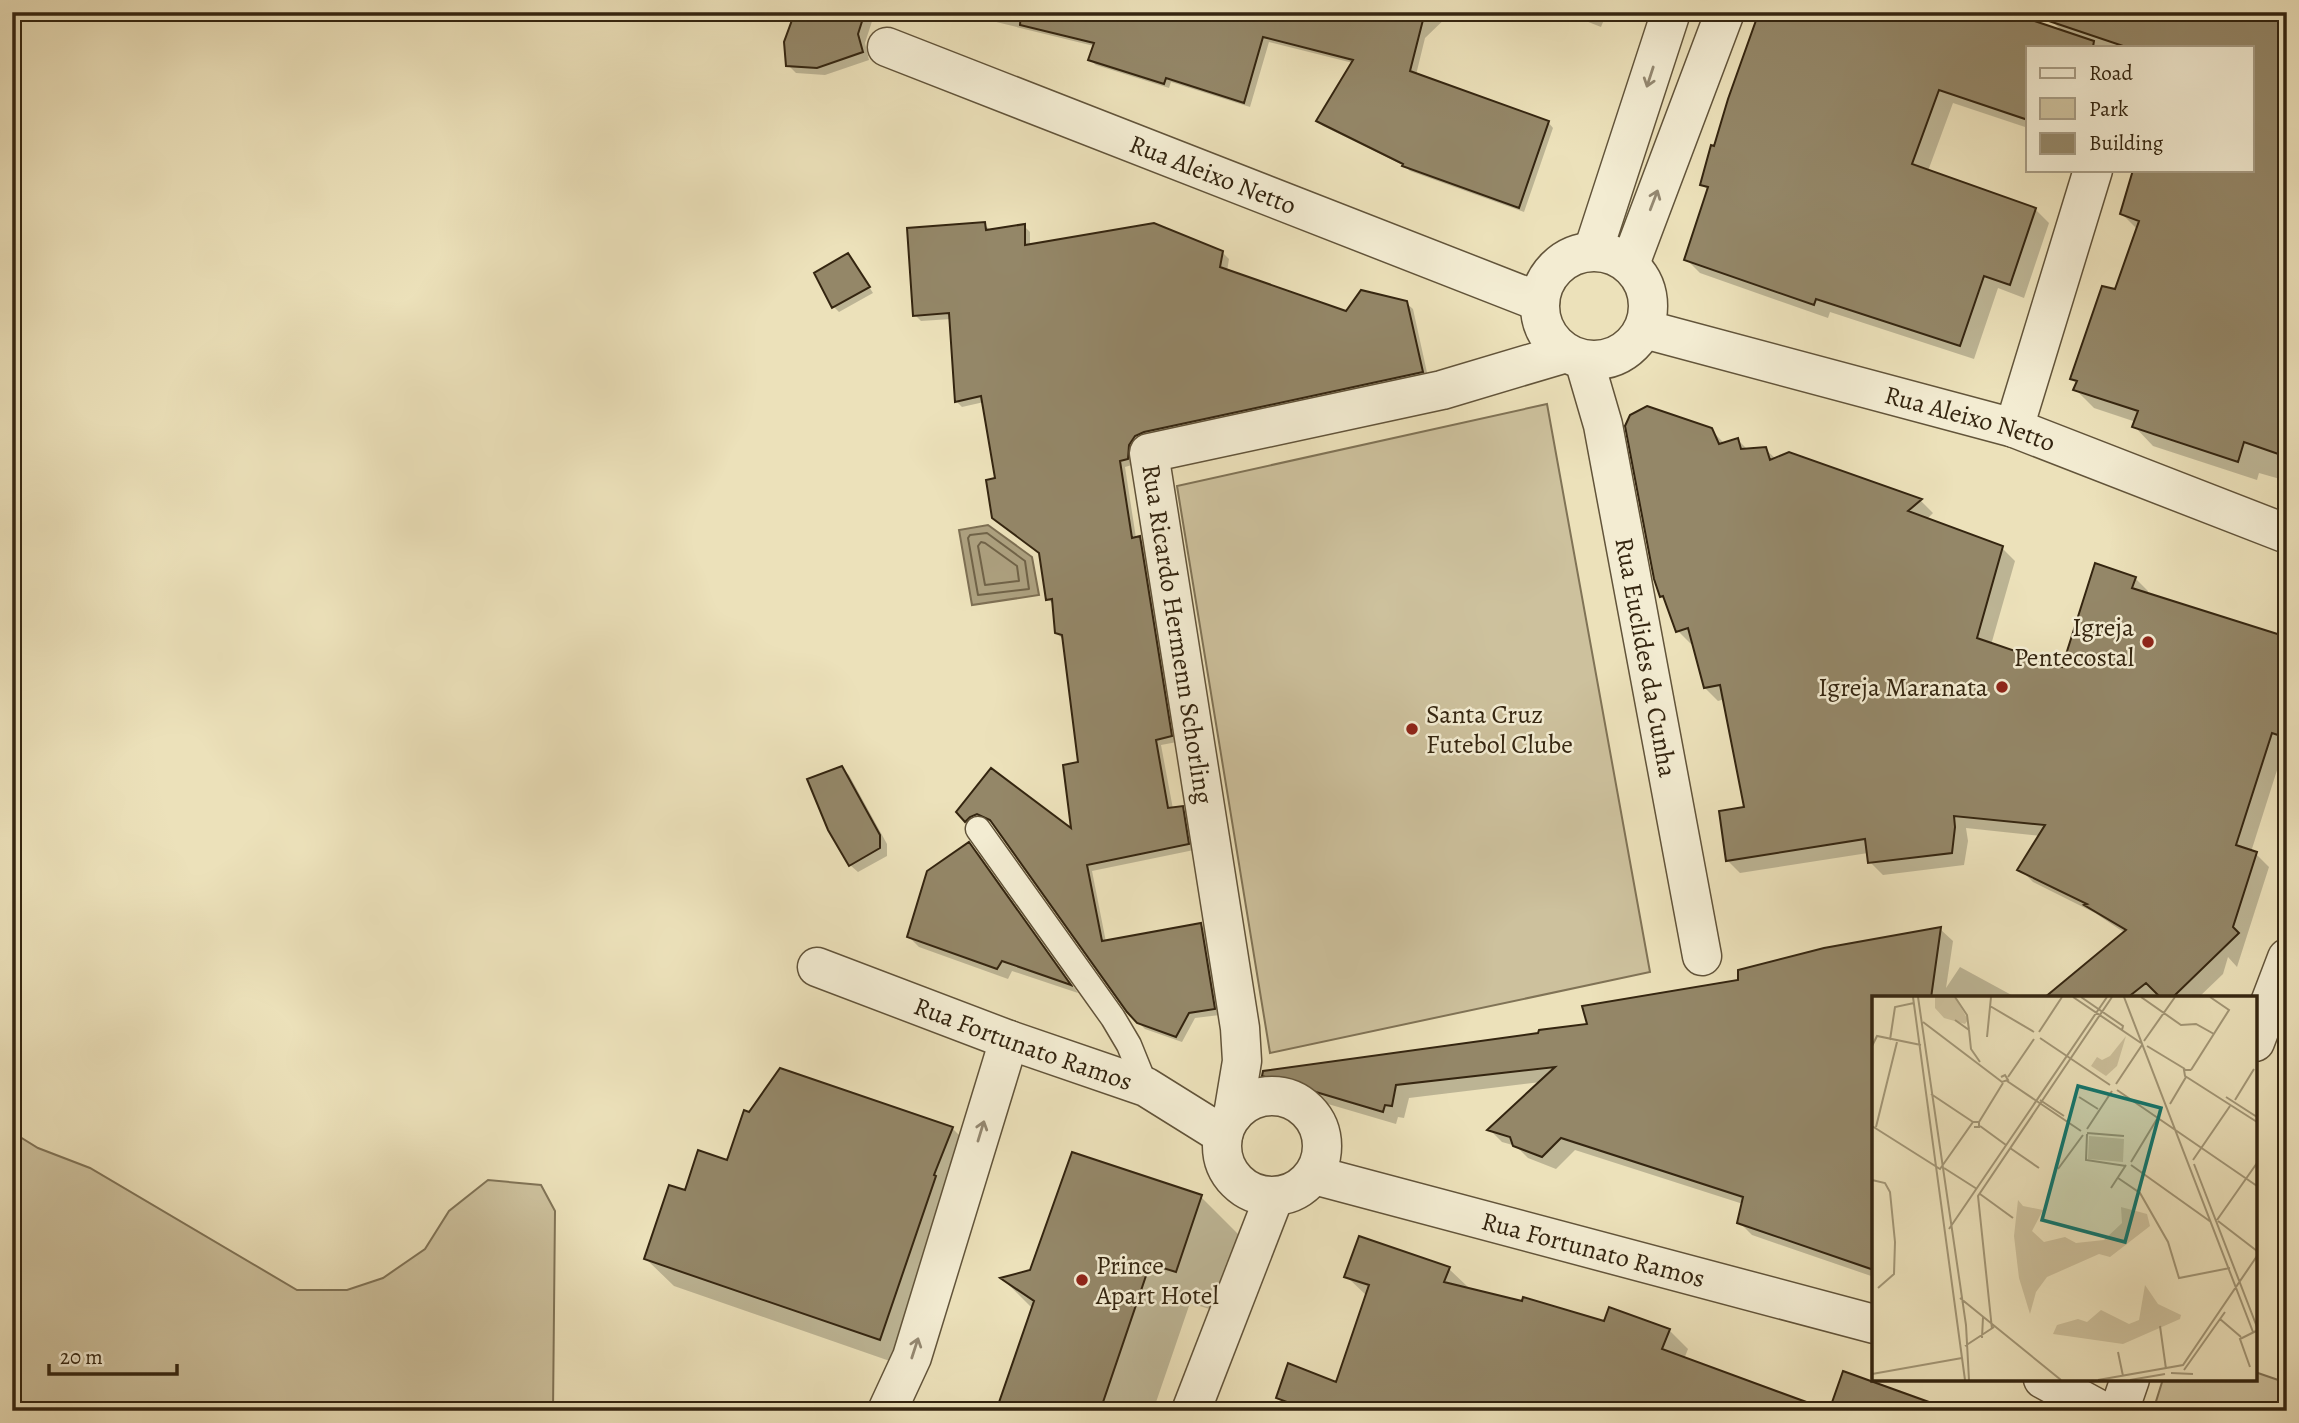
<svg xmlns="http://www.w3.org/2000/svg" width="2299" height="1423" viewBox="0 0 2299 1423" font-family="Alegreya,serif">
	<rect width="100%" height="100%" fill="#ece1ba"/>
	<filter id="stains"><feTurbulence type="fractalNoise" baseFrequency=".00286" numOctaves="4"/><feColorMatrix values="0 0 0 0 .2 0 0 0 0 .09 0 0 0 0 .02 0 0 0 .5 -.17"/></filter>
	<radialGradient id="worn" r=".72"><stop offset=".6" stop-color="#630" stop-opacity="0"/><stop offset="1" stop-color="#630" stop-opacity=".3"/></radialGradient>
	<path fill="#cdc19d" stroke="#807356" stroke-width="2" d="M1547,404L1650,972L1270,1053L1177,486Z
		M12,1132L38,1148L90,1168L297,1290H347L383,1278L425,1249L449,1211L488,1180L541,1185L555,1211L553,1411H12Z
		M2255,1372L2287,1383V1411H2153L2163,1379H2255Z"/>
	<path fill="#ada180" stroke="#7d6f53" stroke-width="2" d="M988,525L1032,557L1039,595L972,605L959,530Z"/>
	<path fill="#0003" d="M798,12H875L865,43L869,60L825,75L796,73L788,65Z
		M986,12H1452L1425,38L1416,75L1548,122L1553,128L1524,212L1410,171L1405,166L1323,126L1318,121L1353,63L1269,42L1250,107L1171,82L1169,88L1096,65L1090,60L1094,46L992,21Z
		M1538,12H1551L1547,18Z
		M1563,12H1607L1601,27Z
		M2287,12V481L2259,473L2257,480L2153,446L2134,426L2136,422L2094,408L2075,389L2078,384L2072,379L2116,291L2138,230L2122,214L2142,185L2147,170H2252V47H2093L2072,40L2078,47H2028V128L1953,103L1928,171L2035,209L2049,223L2024,298L1998,288L1974,359L1830,312L1828,318L1700,273L1686,259L1709,191L1702,184L1713,147L2063,32L2051,20Z
		M984,224L991,231L1024,226L1030,232V245L1222,252L1229,259L1227,271L1346,313L1406,303L1413,309L1428,377L1125,467L1136,538H1139L1145,544L1177,742L1161,745L1173,809L1182,808L1188,814L1194,850L1092,871L1106,942L1201,925L1207,931L1220,1015L1195,1018L1182,1042L1145,1029L1138,1022L995,824L984,819L972,827L958,812L992,770L1074,832L1080,764L1063,639L1056,633L1055,606L1048,599L1041,554L997,479L984,402L962,407L956,401L951,319L921,321L915,315Z
		M852,260L873,293L839,312L834,307Z
		M1711,430L1725,444L1738,440L1748,450L1765,449L1776,459L1789,454L1921,501L1933,513L1926,520L2002,548L2015,561L1991,645L2064,669L2135,578L2148,591L2147,595L2287,639V746L2285,745L2251,852L2256,854L2269,867L2237,967L2228,957L2223,974L2198,998H2047L2125,933L2095,913L2033,882L2020,869L2041,836L1966,828L1968,841L1964,865L1883,875L1870,862L1868,853L1740,873L1727,860L1747,809L1725,699L1718,701L1705,688L1694,643L1691,644L1678,631L1667,601L1662,596Z
		M841,768L849,775L887,844V856L858,872L850,865Z
		M969,844L979,854L1078,993L1012,971L1008,979L919,947L909,937Z
		M1940,929L1953,941L1946,988L1960,967L2017,998H1874V1277L1752,1235L1739,1222L1743,1204L1575,1150L1556,1169L1528,1158L1516,1146L1502,1142L1490,1130L1541,1082L1409,1098L1404,1118L1398,1117L1396,1124L1277,1089L1264,1076L1589,1025L1740,981Z
		M952,1128L980,1156L907,1367L674,1286L646,1259L686,1193L729,1162Z
		M1201,1197L1241,1237L1216,1311L1190,1303L1153,1411H998L1033,1309L1003,1279L1031,1272Z
		M1360,1238L1449,1269L1468,1287L1467,1289L1605,1323L1669,1330L1688,1349L1684,1359L1821,1411H1292L1278,1397L1337,1384L1367,1296L1346,1276Z
		M1844,1374L1954,1411H1831Z"/>
	<g fill="none" stroke-linecap="round" stroke-linejoin="round">
		<path stroke="#706348" stroke-width="2" d="M987,533L1025,561L1029,589L978,595L968,538L970,535Z
			M981,542L985,543L1017,566L1019,581L985,585L978,546Z"/>
	</g>
	<path fill="#948768" stroke="#342510" stroke-width="2" d="M795,12H865L858,34L863,52L817,68L786,66L784,42Z
		M1021,12H1425L1410,71L1549,121L1519,208L1402,166L1403,164L1316,121L1353,60L1263,37L1244,103L1166,78L1164,84L1088,60L1094,43L1020,25Z
		M1759,12H2008L2094,41L2093,47H2028V120L1939,90L1912,164L2036,208L2010,285L1984,276L1960,346L1816,299L1814,305L1684,260L1708,187L1700,185L1711,145L1714,146L1728,99Z
		M2041,12H2287V457L2244,442L2238,462L2132,427L2138,411L2073,390L2077,381L2070,379L2102,286L2115,289L2139,221L2120,214L2133,170H2252V47H2126L2040,18Z
		M985,222L986,230L1025,224V245L1154,223L1223,251L1220,267L1346,311L1361,290L1407,301L1423,372L1144,432L1135,436L1129,445L1128,459L1120,461L1132,538L1140,536L1172,736L1156,740L1168,808L1183,806L1189,844L1087,865L1102,941L1201,923L1215,1009L1189,1013L1176,1037L1137,1023L1127,1012L990,820L977,814L970,817L965,822L956,812L991,768L1071,828L1063,765L1078,762L1062,635L1055,633L1052,599L1046,600L1039,553L992,518L986,480L995,478L981,396L955,402L949,313L913,316L907,228Z
		M848,253L870,287L832,308L814,273Z
		M1647,406L1712,428L1719,444L1738,438L1741,449L1766,447L1770,460L1789,452L1922,499L1908,511L2003,546L1977,638L2062,667L2095,563L2136,577L2132,588L2287,637V738L2272,733L2236,845L2257,852L2233,927L2239,933L2173,997L2159,996L2146,983L2127,998H2044L2126,930L2084,905L2087,904L2017,870L2045,825L1954,816L1955,827L1952,853L1868,863L1865,839L1726,861L1719,811L1744,807L1720,685L1704,688L1688,628L1676,632L1663,596L1660,597L1654,579L1625,426L1630,415Z
		M842,766L880,835V848L849,866L828,830L807,779Z
		M969,842L1071,985L1002,961L997,969L907,937L927,871Z
		M1941,927L1931,998H1874V1270L1737,1223L1743,1197L1561,1138L1542,1157L1513,1146L1510,1137L1487,1130L1555,1067L1396,1085L1392,1106L1385,1105L1383,1112L1262,1076L1263,1071L1538,1033L1539,1030L1587,1024L1582,1006L1738,980V970L1824,948Z
		M780,1068L953,1127L934,1175L936,1176L880,1340L644,1259L669,1185L685,1190L698,1150L727,1160L744,1110L749,1112Z
		M1072,1152L1202,1195L1176,1272L1150,1264L1100,1411H996L1034,1301L1000,1278L1030,1270Z
		M1359,1236L1450,1267L1444,1282L1522,1301L1523,1297L1604,1321L1609,1307L1670,1329L1662,1349L1820,1407L1819,1411H1311L1276,1398L1288,1363L1336,1382L1369,1285L1344,1277Z
		M1843,1371L1940,1406L1939,1411H1829Z"/>
	<g fill="none" stroke-linecap="round" stroke-linejoin="round">
		<g stroke="#62543a" stroke-width="27">
			<path id="lane" d="M978,829L1113,1018L1129,1045L1146,1087"/>
		</g>
		<g stroke="#62543a" stroke-width="41">
			<g id="street">
				<path id="s1" d="M887,47L1540,302"/>
				<path d="M1593,251L1671,12"/>
				<circle cx="1594" cy="306" r="54"/>
				<path d="M1630,264L1725,12"/>
				<path id="s2" d="M1644,329L2014,428L2287,534"/>
				<path id="s3" d="M1584,360L1603,425L1702,956"/>
				<path d="M2014,428L2093,170"/>
				<path id="s4" d="M817,967L1009,1040L1146,1087L1223,1135"/>
				<path d="M2255,1042L2287,958"/>
				<circle cx="1272" cy="1146" r="50"/>
				<path d="M1233,1115L1242,1061L1240,1028L1149,453L1442,390L1566,353"/>
				<path id="s5" d="M1314,1175L1874,1324"/>
				<path d="M2043,1379L2102,1411"/>
				<path d="M887,1411L912,1357L1009,1040"/>
				<path d="M1191,1411L1274,1197"/>
				<path d="M2119,1411L2130,1379"/>
			</g>
		</g>
		<use href="#lane" stroke="#f3ecd2" stroke-width="24"/>
		<use href="#street" stroke="#f3ecd2" stroke-width="38"/>
	</g>
	<defs><path id="oneway-shaft" d="M-6 0H5M1.5-3L5.5 0L1.5 3" fill="none" stroke-width="1.6" stroke-linecap="round" stroke-linejoin="round" transform="scale(1.75)"/></defs>
	<g stroke="#948871">
		<use href="#oneway-shaft" transform="translate(1650 77) rotate(108)"/>
		<use href="#oneway-shaft" transform="translate(1654 200) rotate(-69)"/>
		<use href="#oneway-shaft" transform="translate(981 1131) rotate(-73)"/>
		<use href="#oneway-shaft" transform="translate(915 1348) rotate(-72)"/>
	</g>
	<g fill="#8f2418" stroke="#f3ecd2" stroke-width="2.5">
		<circle cx="2148" cy="642" r="7"/>
		<circle cx="2002" cy="687" r="7"/>
		<circle cx="1412" cy="729" r="7"/>
		<circle cx="1082" cy="1280" r="7"/>
	</g>
	<g text-anchor="middle" stroke-width="5" stroke-linejoin="round" paint-order="stroke">
		<g font-size="26" fill="#342510" stroke="#f3ecd2">
			<text dy="9" stroke="none"><textPath href="#s1" startOffset="350">Rua Aleixo Netto</textPath></text>
			<text dy="9" stroke="none"><textPath href="#s2" startOffset="338">Rua Aleixo Netto</textPath></text>
			<text transform="translate(1178 634) rotate(81)" y="9">Rua Ricardo Hermenn Schorling</text>
			<text dy="9" stroke="none"><textPath href="#s3" startOffset="304">Rua Euclides da Cunha</textPath></text>
			<text dy="9" stroke="none"><textPath href="#s4" startOffset="220">Rua Fortunato Ramos</textPath></text>
			<text dy="9" stroke="none"><textPath href="#s5" startOffset="289">Rua Fortunato Ramos</textPath></text>
		</g>
		<g font-size="26" fill="#342510" stroke="#f3ecd2" text-anchor="end">
			<text x="2134" y="636">Igreja<tspan x="2134" dy="30">Pentecostal</tspan></text>
			<text x="1988" y="696">Igreja Maranata</text>
			<text x="1426" y="723" text-anchor="start">Santa Cruz<tspan x="1426" dy="30">Futebol Clube</tspan></text>
			<text x="1096" y="1274" text-anchor="start">Prince<tspan x="1096" dy="30">Apart Hotel</tspan></text>
		</g>
	</g>
	<g transform="translate(1872 996)">
		<rect width="385" height="385" fill="#ece1ba"/>
		<path d="M63,1H83L96,24L93,28L72,22L63,12ZM254,40L245,70L234,80L219,70L225,61L230,64L238,60ZM217,140L252,143L251,166L216,163ZM146,204L151,210L171,214L160,235L172,246L193,241L204,247L232,244L250,227L249,211L275,218L278,230L238,261L227,258L175,281L164,296L158,318L147,282L142,240ZM273,289L286,308L309,319L308,323L251,348L181,338L185,329L206,323L215,326L229,314L257,328L267,324Z" fill="#cdc19d"/>
		<path fill="none" stroke="#a29676" stroke-width="2" d="M41,1L93,384M46,1L94,329L97,384M83,1L95,19L97,34M201,1L269,47M209,1L251,30L250,34M252,1L381,336M269,1L309,29L324,28L342,38M118,10L162,36M83,24L97,34L99,53L108,66M51,26L130,86L136,84L133,79L129,81M167,36L190,1M115,41L119,1M168,42L238,89M18,44L23,11L42,7M272,45L303,1M0,50L5,40L49,49M275,50L313,73M319,74H312L313,80L385,126M319,74L357,14L338,1M136,81L162,43M135,85L209,135M244,88L270,49M245,94L385,190M59,98L101,126M207,101L226,113M354,101L385,121M168,104L192,120M363,104L382,73M298,108L314,81M107,126L131,87M0,130L68,173L101,126H107V131H102M108,130L134,149M4,131L25,46M215,133L240,95M215,137L252,140M215,138L214,164L254,170M138,152L167,172M321,164L358,110M259,166L285,123M322,168L385,331M259,169L339,226M72,172L105,193M186,173L211,139M246,182L268,197L296,246L307,282L358,272M0,184L13,187L18,196L23,246L22,278L6,292M239,192L254,169M108,198L141,222M345,224L385,167M346,225L385,255M77,233L235,1M88,302L189,384M348,323L369,341M288,330L294,373M120,333L106,200L240,1M110,342L111,321M93,350L122,331M246,356L251,380M378,371L368,343L384,335M312,374L353,316M299,377L321,378M0,378L90,362M226,384L311,369L385,260M258,384L293,378"/>
		<path fill="#0f766e" fill-opacity="0.15" stroke="#0f766e" stroke-width="3.5" d="M206,90L289,112L253,246L170,224Z"/>
		<rect width="385" height="385" fill="none" stroke="#342510" stroke-width="3.5"/>
	</g>
	<rect width="2299" height="1423" fill="none" stroke="#ece1ba" stroke-width="42"/>
	<rect x="14" y="14" width="2271" height="1395" fill="none" stroke="#342510" stroke-width="3.5"/>
	<rect x="21" y="21" width="2257" height="1381" fill="none" stroke="#342510" stroke-width="2"/>
	<rect x="2026" y="46" width="228" height="126" fill="#f3ecd2" stroke="#a79c84" stroke-width="2"/>
	<rect x="2040" y="68" width="35" height="10" fill="#f3ecd2" stroke="#a79c84" stroke-width="2"/>
	<text x="2089" y="80" font-size="21" fill="#342510">Road</text>
	<rect x="2040" y="98" width="35" height="21" fill="#cdc19d" stroke="#a79c84" stroke-width="2"/>
	<text x="2089" y="116" font-size="21" fill="#342510">Park</text>
	<rect x="2040" y="133" width="35" height="21" fill="#948768" stroke="#a79c84" stroke-width="2"/>
	<text x="2089" y="150" font-size="21" fill="#342510">Building</text>
	<path d="M49 1364v10h128v-10" fill="none" stroke="#342510" stroke-width="3.5"/>
	<text x="60" y="1364" font-size="21" fill="#342510" stroke="#f3ecd2" stroke-width="5" paint-order="stroke">20 m</text>
	<rect width="100%" height="100%" filter="url(#stains)"/>
	<rect width="100%" height="100%" fill="url(#worn)"/>
</svg>
